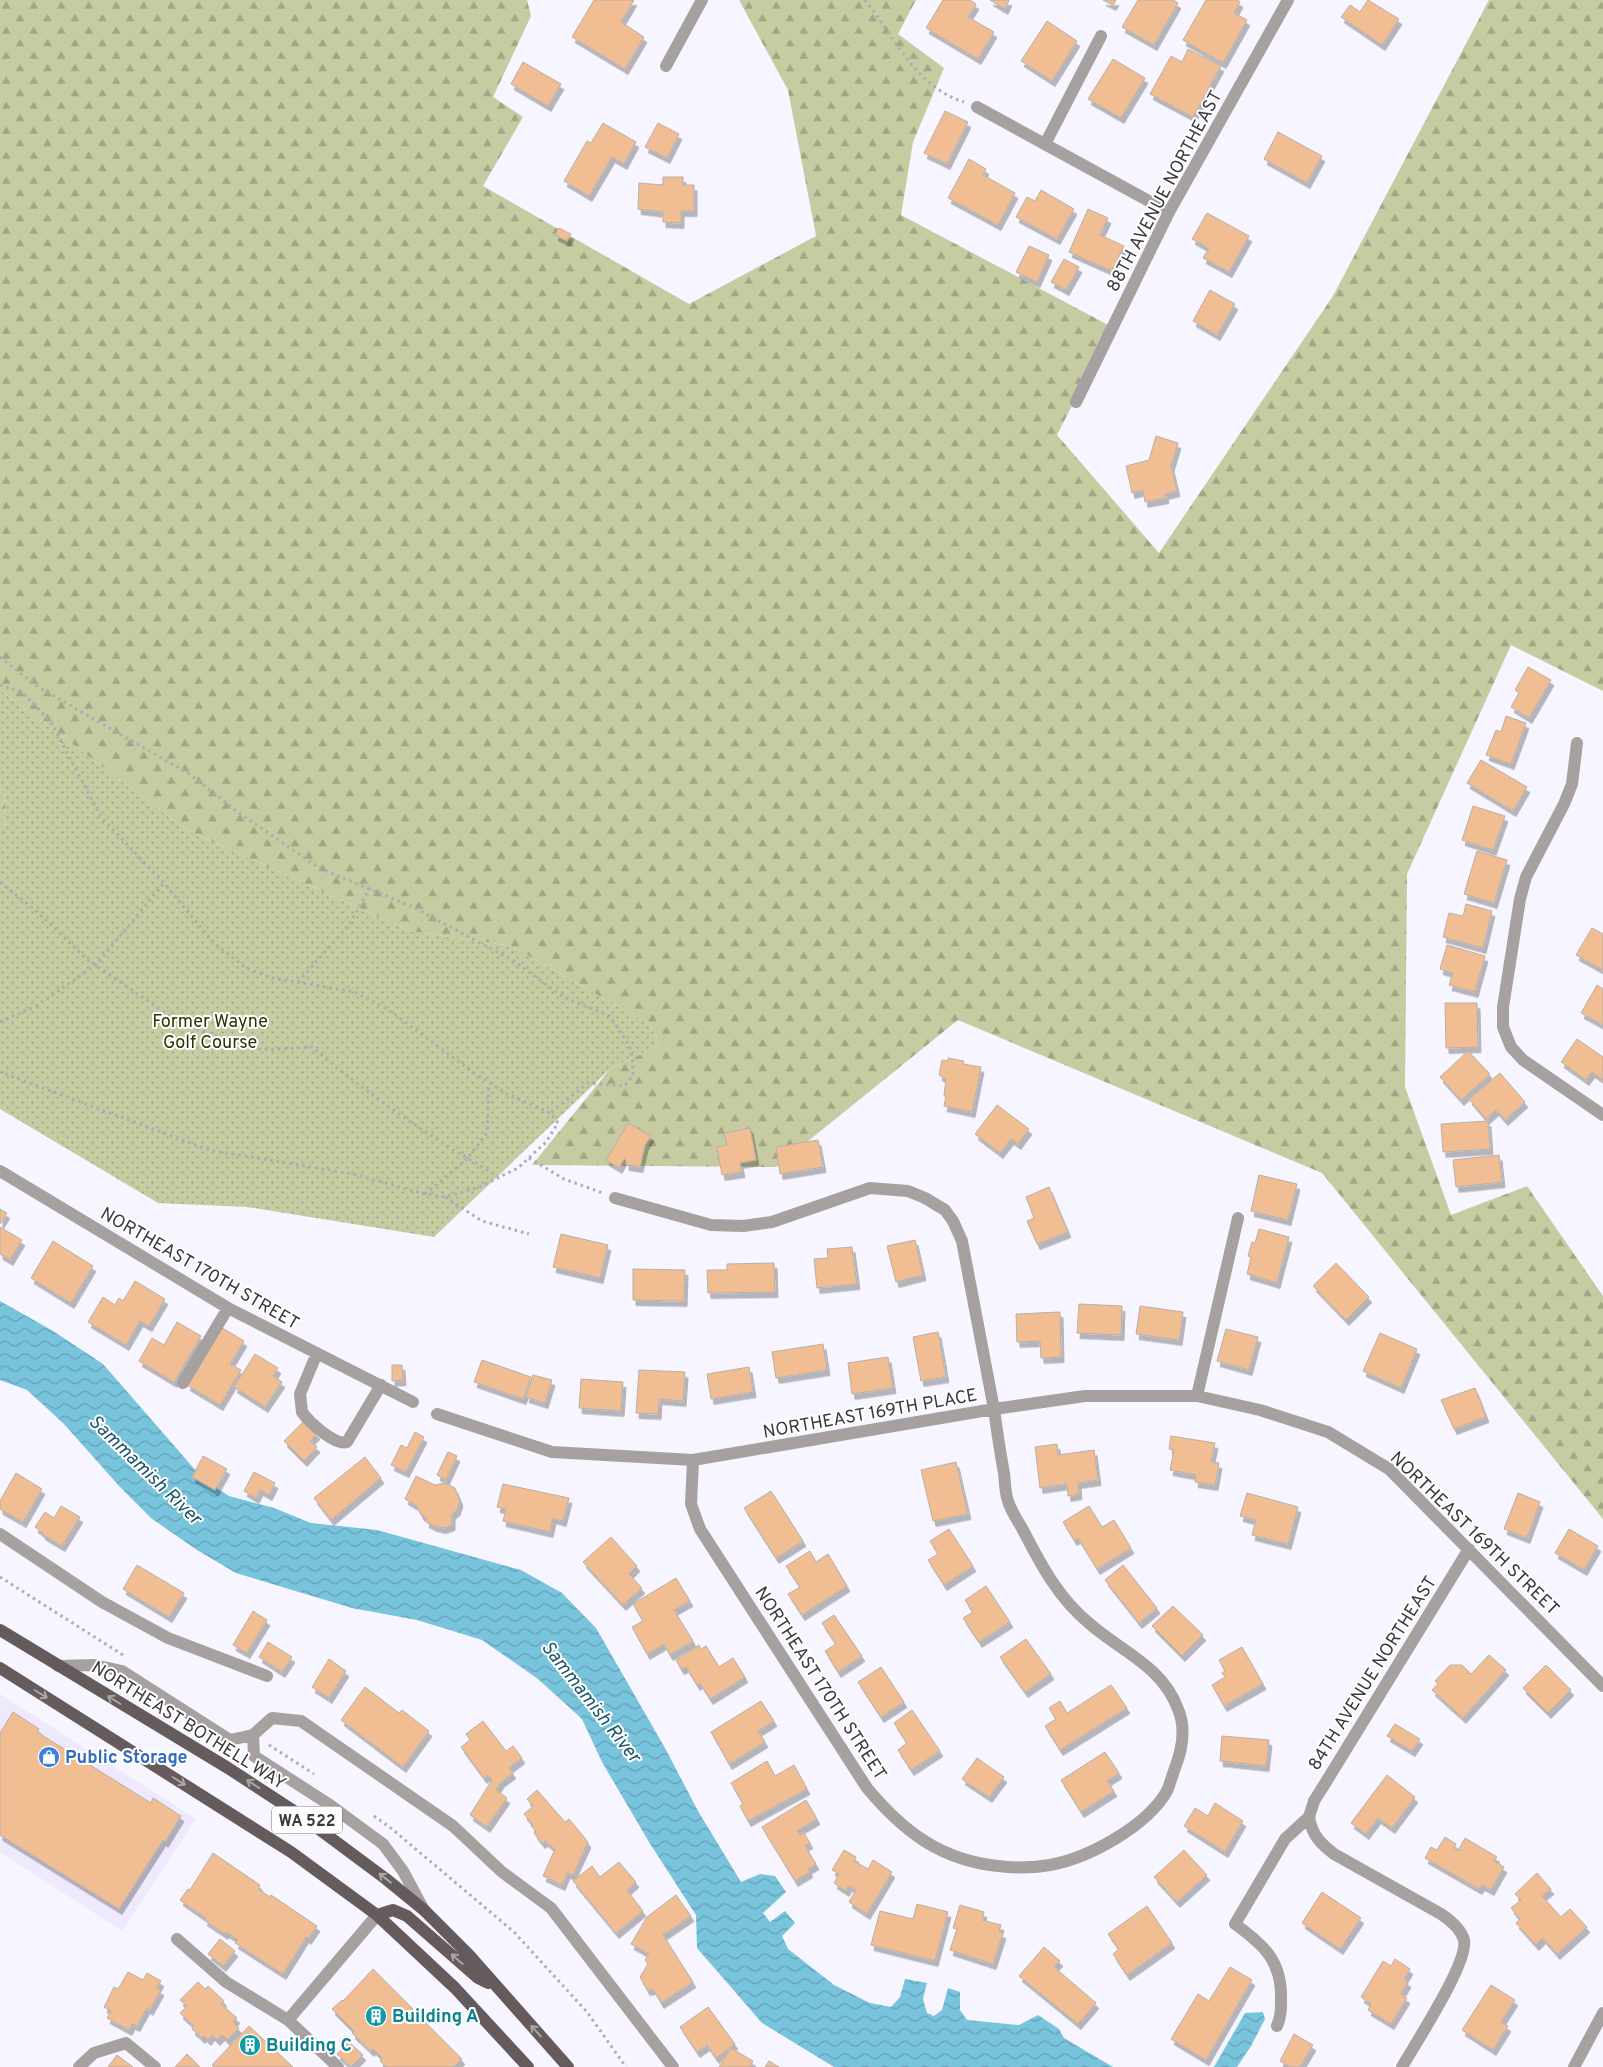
<svg xmlns="http://www.w3.org/2000/svg" width="1603" height="2067" viewBox="0 0 1603 2067" font-family="Overpass,sans-serif">
	<defs>
		<pattern id="grass-dots" width="8" height="8" patternUnits="userSpaceOnUse" patternTransform="scale(1.25)"><rect width="8" height="8" fill="#c6cba1"/><path d="M2 2h.1M6 6h.1" fill="none" stroke="#a2a685" stroke-width="1.8" stroke-linecap="round"/></pattern>
		<pattern id="forest-firs" width="22" height="20" patternUnits="userSpaceOnUse" patternTransform="scale(1.25)"><rect width="22" height="20" fill="#c6cba1"/><path d="M5 1l3.5 6h-7zM16 11l3.5 6h-7z" fill="#a2a685"/></pattern>
		<pattern id="water-waves" width="16" height="10" patternUnits="userSpaceOnUse" patternTransform="scale(1.25)"><rect width="16" height="10" fill="#79c4dd"/><path d="M0 5q4-4 8 0t8 0" fill="none" stroke="#64a0b5"/></pattern>
		<filter id="shadow"><feDropShadow dx="3" dy="5.5" stdDeviation="0" flood-color="#0004"/></filter>
	</defs>
	<rect width="100%" height="100%" fill="#f7f5ff"/>
	<path fill="#eee9fd" d="M0,1694L196,1819L122,1931L0,1852Z"/>
	<path fill="url(#grass-dots)" d="M0,690L187,830L410,931L511,946L649,1024L660,1045L610,1069L434,1237L247,1207L158,1203L0,1109V837L4,835L6,796L0,789Z"/>
	<path fill="url(#forest-firs)" d="M0,0H527L531,16L493,97L523,117L483,186L689,304L816,236L788,90L740,2V0H916L898,34L944,68L913,142L901,215L1112,327L1057,435L1159,553L1333,296L1489,0H1603V691L1511,645L1407,874L1405,1087L1451,1215L1527,1186L1603,1296V1519L1322,1173L958,1020L776,1167L532,1165L610,1069L660,1045L649,1024L511,946L410,931L187,830L0,690Z
		M0,789L6,796L4,836L0,837Z"/>
	<path fill="url(#water-waves)" d="M0,1301L53,1331L103,1364L204,1480L229,1496L274,1508L311,1523L377,1530L521,1570L562,1593L596,1628L665,1748L698,1811L741,1882L760,1874L775,1876L786,1892L763,1913L770,1922L785,1911L795,1923L782,1936L788,1949L834,1985L870,2003L891,2007L900,1997L905,1979L927,1983L923,1999L927,2013L934,2016L942,2010L948,1988L960,1992V2010L967,2020L1019,2025L1038,2015L1059,2029L1064,2038L1113,2067H834L762,2023L697,1948L696,1915L649,1842L602,1762L582,1719L538,1679L482,1640L417,1620L352,1608L236,1573L197,1550L151,1518L119,1486L64,1424L27,1390L0,1380Z
		M1263,2012L1265,2019L1251,2046L1237,2067H1214L1245,2013Z"/>
	<path fill="#f1bd93" stroke="#b9afa6" filter="url(#shadow)" d="M594,0H634L621,22L644,37L625,69L572,37Z
		M943,0H970L976,4L968,17L994,32L978,59L926,28Z
		M990,0H1009L1005,9Z
		M1103,0H1116L1113,5Z
		M1138,0H1173L1178,3L1154,45L1122,27Z
		M1206,0H1237L1240,2L1234,13L1247,20L1223,63L1183,40Z
		M1368,0L1399,19L1382,45L1341,17L1350,5L1360,12Z
		M1047,21L1077,41L1052,81L1021,61Z
		M1188,49L1221,66L1193,117L1150,94L1171,56L1182,62Z
		M1113,59L1145,78L1121,118L1088,99Z
		M523,62L561,84L548,106L511,84Z
		M945,111L968,122L947,164L924,153Z
		M603,123L636,142L624,164L612,157L589,196L564,181L587,141L591,143Z
		M658,123L679,134L667,158L645,147Z
		M1278,132L1322,156L1307,183L1264,159Z
		M969,159L986,169L983,175L1015,193L998,225L948,198Z
		M663,177H683V185H694V211H681V223L663,222V212L638,209L639,183L663,185Z
		M1041,190L1074,209L1057,239L1016,217L1027,197L1035,201Z
		M1088,209L1108,218L1100,235L1124,246L1112,271L1069,252Z
		M1207,213L1249,236L1229,272L1203,258L1209,248L1192,239Z
		M559,228L571,234L567,241L555,235Z
		M1029,246L1049,255L1037,282L1016,272Z
		M1064,259L1079,267L1066,290L1051,282Z
		M1210,290L1235,304L1217,335L1193,321Z
		M1156,436L1178,443L1171,466L1177,491L1165,494L1166,498L1145,502L1143,490L1132,493L1126,466L1149,460Z
		M1528,667L1551,680L1529,718L1511,707L1519,693L1515,690Z
		M1506,716L1526,723L1511,764L1486,755L1496,730L1501,732Z
		M1481,760L1527,787L1513,811L1467,783Z
		M1473,806L1505,816L1493,850L1462,840Z
		M1477,851L1507,860L1494,903L1464,894Z
		M1466,904L1492,911L1483,948L1443,937L1449,913L1463,916Z
		M1592,928L1603,934V970L1576,955Z
		M1447,945L1485,956L1475,992L1449,985L1453,973L1440,969Z
		M1597,985L1603,989V1025L1581,1013Z
		M1445,1003H1477L1478,1047L1446,1048Z
		M1577,1039L1603,1057V1080L1592,1072L1586,1080L1561,1062Z
		M1468,1051L1490,1074L1461,1100L1440,1077Z
		M948,1058L964,1061L963,1064L981,1067L972,1112L944,1106L946,1096H944L946,1079L939,1075L942,1060L948,1061Z
		M1500,1073L1525,1102L1505,1120L1496,1110L1486,1119L1469,1099Z
		M997,1105L1029,1129L1018,1144L1011,1139L1000,1153L975,1134Z
		M1488,1121L1490,1149L1443,1152L1441,1124Z
		M628,1123L651,1136L645,1145L640,1167L626,1165V1160L624,1159L619,1168L606,1160Z
		M750,1128L756,1160L740,1163L742,1172L722,1175L717,1147L727,1145L724,1133Z
		M818,1140L823,1167L780,1174L776,1147Z
		M1499,1155L1502,1182L1456,1187L1453,1160Z
		M1259,1175L1297,1184L1288,1220L1251,1211Z
		M1049,1187L1068,1232L1037,1244L1027,1221L1034,1218L1026,1197Z
		M0,1209L7,1213L0,1224Z
		M0,1227L22,1240L10,1260L0,1254Z
		M1259,1229L1289,1237L1277,1283L1247,1274L1251,1257L1248,1256L1252,1242L1255,1243Z
		M561,1234L608,1245L600,1278L553,1267Z
		M915,1240L923,1275L896,1282L887,1246Z
		M53,1241L93,1266L71,1303L31,1278Z
		M852,1247L857,1284L817,1288L814,1259L828,1258L827,1249Z
		M774,1263L775,1292L708,1293L707,1270H727V1264Z
		M1336,1263L1369,1297L1346,1320L1313,1286Z
		M633,1269L685,1270L684,1301L633,1300Z
		M135,1281L165,1299L149,1326L140,1321L126,1345L88,1322L103,1297L115,1305L119,1298L123,1301Z
		M1079,1304L1122,1306L1121,1335L1077,1333Z
		M1140,1306L1183,1312L1179,1340L1136,1334Z
		M1060,1312L1061,1357L1041,1358L1040,1341L1017,1342L1016,1314Z
		M177,1322L201,1336L174,1382L139,1361L152,1338L164,1345Z
		M221,1327L244,1341L230,1364L241,1370L220,1405L187,1385Z
		M1226,1329L1258,1337L1249,1370L1217,1361Z
		M938,1332L946,1377L921,1381L913,1337Z
		M1380,1333L1417,1349L1401,1388L1363,1371Z
		M823,1344L827,1370L776,1378L772,1352Z
		M255,1354L278,1368L273,1376L282,1382L265,1407L234,1387Z
		M888,1357L893,1388L852,1394L848,1363Z
		M482,1360L531,1377L523,1399L474,1382Z
		M392,1365H402L403,1380L392,1381Z
		M749,1367L753,1392L711,1399L707,1374Z
		M639,1370L685,1372L683,1401L659,1399L658,1414L636,1413Z
		M533,1375L552,1380L545,1403L526,1397Z
		M581,1379L623,1382L621,1411L579,1408Z
		M1475,1388L1486,1417L1454,1429L1441,1400Z
		M304,1421L317,1434L310,1441L317,1447L304,1461L284,1441Z
		M415,1432L424,1437L406,1472L391,1465L401,1445L407,1448Z
		M1171,1436L1215,1443L1211,1462L1219,1463L1215,1485L1195,1482L1196,1475L1170,1470L1174,1450L1169,1449Z
		M1057,1444L1058,1455L1094,1450L1098,1480L1078,1483L1079,1494L1068,1496L1067,1484L1040,1488L1035,1447Z
		M448,1452L457,1456L446,1480L437,1475Z
		M203,1456L227,1469L215,1490L192,1477Z
		M365,1457L381,1478L331,1520L314,1498Z
		M956,1462L968,1514L933,1521L921,1470Z
		M254,1472L275,1483L269,1495L260,1490L256,1498L244,1491Z
		M16,1473L42,1489L23,1522L0,1509V1501Z
		M416,1476L435,1485L444,1483L455,1488L460,1501L457,1510L452,1514V1525L443,1528L434,1526L426,1522L427,1518L421,1515L417,1506L405,1499Z
		M503,1484L569,1498L563,1521L553,1518L550,1532L503,1521L506,1509L497,1507Z
		M771,1491L803,1541L776,1558L744,1508Z
		M1247,1493L1298,1507L1288,1544L1252,1535L1256,1520L1240,1516Z
		M1518,1493L1540,1502L1527,1538L1504,1529Z
		M61,1506L80,1517L62,1546L42,1534L43,1533L35,1527L45,1512L54,1518Z
		M1089,1506L1102,1527L1114,1520L1131,1548L1097,1569L1078,1538L1074,1540L1063,1522Z
		M949,1529L973,1566L944,1585L928,1560L938,1554L930,1541Z
		M1569,1529L1598,1546L1584,1570L1555,1553Z
		M611,1537L637,1566L629,1574L642,1588L623,1605L583,1562Z
		M810,1551L816,1562L828,1554L847,1586L802,1615L788,1594L800,1587L786,1566Z
		M137,1565L184,1593L169,1617L123,1589Z
		M1123,1565L1157,1608L1139,1623L1105,1580Z
		M676,1578L690,1601L674,1610L693,1641L670,1655L664,1644L647,1654L632,1627L643,1621L633,1604Z
		M986,1586L1010,1622L979,1642L963,1618L973,1612L965,1600Z
		M1173,1606L1203,1635L1182,1656L1152,1626Z
		M253,1611L267,1620L247,1653L233,1645Z
		M834,1615L862,1656L838,1672L825,1651L836,1644L822,1623Z
		M1026,1639L1051,1674L1025,1692L1000,1657Z
		M268,1642L292,1657L282,1672L259,1657Z
		M699,1645L701,1649L706,1646L719,1667L733,1658L745,1677L710,1699L700,1683L697,1685L686,1667L681,1669L676,1660Z
		M1242,1647L1263,1684L1224,1706L1212,1685L1225,1677L1222,1673L1225,1671L1219,1660Z
		M1489,1655L1506,1670L1463,1718L1432,1690L1438,1684L1435,1681L1450,1665H1462L1471,1674Z
		M329,1659L346,1671L329,1698L312,1687Z
		M1546,1665L1571,1690L1548,1713L1523,1688Z
		M881,1667L904,1702L881,1717L858,1682Z
		M1111,1685L1127,1708L1060,1750L1045,1726L1056,1719L1049,1708L1060,1701L1067,1713Z
		M365,1687L399,1713L402,1710L429,1731L403,1767L341,1720Z
		M761,1701L774,1721L758,1731L765,1742L729,1764L711,1732Z
		M912,1710L940,1751L911,1770L898,1750L907,1743L894,1723Z
		M13,1712L39,1729L37,1732L151,1803L153,1798L181,1816L165,1842L163,1840L119,1909L0,1835V1733Z
		M483,1721L506,1751L513,1746L522,1758L509,1768L513,1773L501,1782L496,1790L507,1798L487,1827L470,1815L492,1780L488,1775L484,1778L461,1747L470,1740L466,1734Z
		M1395,1724L1420,1739L1412,1751L1387,1736Z
		M1222,1736L1269,1740L1266,1766L1220,1761Z
		M1105,1752L1119,1773L1107,1781L1114,1791L1081,1812L1061,1780Z
		M977,1758L1004,1777L989,1797L962,1779Z
		M767,1761L775,1776L794,1765L807,1789L748,1821L740,1806L743,1804L731,1783Z
		M1387,1775L1415,1797L1392,1828L1378,1818L1366,1834L1351,1823Z
		M537,1790L565,1822L569,1819L588,1842L573,1875L567,1873L562,1885L543,1876L555,1849L545,1841L542,1843L534,1833L536,1831L531,1826L533,1825L524,1814L533,1806L527,1799Z
		M806,1800L817,1819L797,1831L800,1835L804,1833L810,1843L805,1846L816,1864L808,1869L810,1872L795,1881L762,1827Z
		M1215,1803L1243,1821L1225,1852L1184,1826L1195,1808L1208,1816Z
		M1445,1837L1456,1844L1454,1848L1458,1851L1465,1838L1497,1857L1494,1861L1504,1867L1491,1890L1482,1885L1479,1889L1425,1858L1431,1847L1437,1850Z
		M844,1850L856,1857L854,1861L868,1869L873,1860L892,1872L867,1914L849,1902L856,1890L849,1886L846,1891L834,1883L839,1874L832,1870Z
		M1184,1850L1207,1875L1177,1902L1154,1877Z
		M213,1853L260,1885L258,1889L270,1897L271,1895L317,1926L308,1939L306,1937L283,1974L235,1943L238,1940L226,1932L225,1934L204,1920L206,1918L180,1900L188,1889L190,1890Z
		M619,1862L636,1882L627,1890L643,1911L616,1933L573,1881L592,1866L600,1877Z
		M1537,1873L1551,1889L1542,1896L1561,1917L1570,1909L1587,1927L1557,1954L1543,1938L1536,1945L1516,1923L1520,1919L1511,1908L1521,1900L1515,1894Z
		M1322,1892L1361,1918L1340,1949L1302,1923Z
		M676,1895L691,1916L663,1935L693,1982L661,2003L653,1989L647,1990L640,1977L648,1964L645,1960L649,1954L631,1944L647,1917Z
		M917,1904L948,1912L935,1961L871,1945L880,1911L913,1919Z
		M960,1905L984,1912L982,1920L1001,1925L999,1932L1003,1933L993,1964L950,1950L957,1929L953,1928Z
		M1147,1906L1172,1943L1127,1975L1113,1954L1119,1949L1108,1934Z
		M220,1939L235,1951L223,1966L208,1954Z
		M1044,1947L1060,1961L1054,1967L1096,2003L1078,2024L1019,1976Z
		M1395,1959L1410,1969L1404,1979L1408,1982L1401,1994L1407,1998L1391,2024L1368,2010L1371,2004L1361,1997L1383,1961L1391,1966Z
		M1230,1967L1252,1980L1206,2060L1171,2039L1198,1994L1209,2001Z
		M373,1969L413,2009L410,2011L421,2022L423,2020L462,2059L454,2067H386L380,2061L382,2058L373,2049L371,2051L352,2033L354,2031L332,2009L342,2000L343,2001Z
		M128,1972L143,1980L147,1973L161,1981L157,1988L161,1990L150,2010L147,2008L137,2026L132,2024L129,2030L107,2018L111,2011L104,2007L114,1987L118,1989Z
		M198,1982L205,1989L208,1986L224,2001L221,2004L237,2018L233,2022L239,2028L227,2040L222,2035L217,2040L212,2035L208,2040L204,2036L202,2038L192,2029L194,2026L180,2013L187,2006L180,2000Z
		M1491,1985L1515,2000L1501,2022L1508,2026L1493,2050L1462,2030Z
		M708,2007L735,2044L716,2058L707,2045L697,2052L680,2027Z
		M249,2026L293,2067H214L212,2065Z
		M1294,2034L1313,2045L1300,2067H1290L1280,2061Z
		M349,2042L363,2055L351,2067L337,2054Z
		M731,2048L753,2061L750,2067H719Z
		M187,2054L200,2067H175Z
		M117,2055L133,2067H108Z
		M769,2061L779,2067H765Z"/>
	<g fill="none" stroke-linecap="round" stroke-linejoin="round">
		<path stroke="#adabb3" stroke-width="3" stroke-dasharray="2.5 4" stroke-linecap="butt" d="M865,0C895,38 915,86 964,102
			M0,657L40,688L191,775L235,810L319,868L413,907L514,961L563,997L610,1016L630,1047L633,1062V1076L624,1086L588,1083L550,1113
			M0,685L23,693L51,722L101,817L164,883L213,942L246,968L272,978L355,992L390,1011L474,1073L507,1094L550,1113L558,1123L546,1142L518,1168L477,1188L445,1197L425,1194L353,1174L209,1150L0,1072
			M0,882L35,910L88,960L183,1025L262,1050L312,1047C370,1096 432,1139 498,1176
			M298,982L349,925L370,888
			M0,1022L36,1006L96,965L164,883
			M529,1158L564,1179L603,1193
			M425,1194L467,1159L487,1133L489,1084
			M445,1197L482,1221L529,1234
			M0,1577L123,1655
			M269,1745L314,1774
			M374,1816L392,1829L514,1932L587,2012L626,2067"/>
		<path stroke="#a6a0a1" stroke-width="12" d="M666,66L702,0
			M977,107L1169,212
			M1045,144L1101,36
			M1076,402L1169,212L1288,0
			M1577,743L1572,784L1564,804L1526,877L1520,899L1503,1007V1027L1511,1047L1523,1060L1603,1115
			M0,1171L228,1308L413,1402
			M615,1198L711,1225L743,1226L772,1222L870,1188L908,1191L925,1198L945,1210L953,1221L962,1241L994,1409L1085,1396H1197L1260,1410L1328,1432L1389,1469L1603,1686
			M317,1353L300,1394L302,1412C309,1422 335,1446 347,1442L381,1385
			M183,1383L228,1308
			M1197,1396L1238,1218
			M437,1414L552,1452L693,1460L691,1504L700,1529L867,1788C903,1831 940,1860 998,1866C1015,1868 1033,1868 1050,1865C1089,1858 1147,1826 1167,1791C1170,1784 1172,1776 1175,1768C1182,1750 1186,1728 1178,1709C1162,1666 1122,1652 1090,1624C1059,1599 1041,1565 1023,1530C1018,1521 1011,1511 1008,1501C1005,1493 1005,1482 1004,1473C1000,1452 997,1431 994,1409L693,1460
			M0,1534L102,1602L168,1638L267,1676
			M58,1666L94,1665L122,1671L230,1740L253,1735L254,1756L330,1805L383,1844L403,1871L424,1910
			M253,1735L272,1718L301,1721L453,1826L502,1872L551,1908L673,2067
			M1309,1817C1312,1835 1320,1843 1334,1854L1441,1914C1450,1920 1461,1929 1464,1940C1469,1962 1415,2044 1402,2067
			M177,1939L226,1982L288,2020L338,2067
			M288,2020L377,1915
			M1277,2026C1281,2017 1281,2009 1281,1999C1282,1961 1264,1945 1235,1924L1285,1839L1309,1817L1314,1801L1326,1782L1469,1549
			M79,2067L94,2053L126,2043L155,2067
			M1574,2067L1603,2013"/>
		<path stroke="#655a5c" stroke-width="12" d="M0,1630L228,1768L300,1815L386,1879L424,1910L469,1955L568,2067
			M0,1668L291,1852L377,1915L455,1988L528,2067
			M377,1915L393,1910L407,1916L478,1978L488,1983"/>
	</g>
	<defs><path id="oneway-shaft" d="M-6 0H5M1.5-3L5.5 0L1.5 3" fill="none" stroke-width="1.6" stroke-linecap="round" stroke-linejoin="round" transform="scale(1.25)"/></defs>
	<g stroke="#aaa4a5">
		<use href="#oneway-shaft" transform="translate(41 1694) rotate(32)"/>
		<use href="#oneway-shaft" transform="translate(114 1700) rotate(-148)"/>
		<use href="#oneway-shaft" transform="translate(179 1781) rotate(32)"/>
		<use href="#oneway-shaft" transform="translate(253 1784) rotate(-147)"/>
		<use href="#oneway-shaft" transform="translate(385 1878) rotate(-142)"/>
		<use href="#oneway-shaft" transform="translate(457 1959) rotate(-139)"/>
		<use href="#oneway-shaft" transform="translate(536 2031) rotate(-132)"/>
	</g>
	<defs>
		<g id="shop-disc" transform="scale(1.125)"><circle r="9.5" fill="#3f7fe0" stroke="#fff"/><path d="M-5-2.5h2.3a2.7 3.5 0 0 1 5.4 0H5L5.5 6h-11ZM-1.5-2.5h3a1.5 2.3 0 0 0-3 0Z" fill="#fff"/></g>
		<g id="building-disc" transform="scale(1.125)"><circle r="9.5" fill="#0f9aa8" stroke="#fff"/><path d="M-4-6H4V6H1V3H-1V6H-4ZM-2.5-4.3h1.7v1.8h-1.7ZM.8-4.3h1.7v1.8H.8ZM-2.5-1h1.7V.8h-1.7ZM.8-1h1.7V.8H.8Z" fill="#fff"/></g>
	</defs>
	<g fill-rule="evenodd">
		<use href="#shop-disc" x="49" y="1757"/>
		<use href="#building-disc" x="376" y="2016"/>
		<use href="#building-disc" x="250" y="2045"/>
	</g>
	<g text-anchor="middle" stroke-width="4" stroke-linejoin="round" paint-order="stroke">
		<rect fill="#fff" stroke="#767478" stroke-width="1" x="272" y="1806.5" width="70" height="27" rx="4"/>
		<g font-size="16" font-weight="bold" fill="#3b393e">
			<text x="307" y="1826">WA 522</text>
		</g>
		<g font-size="18" fill="#3b393e" stroke="#fff">
			<text transform="translate(1164 191) rotate(-62)" y="6">88TH AVENUE NORTHEAST</text>
			<text transform="translate(200 1268) rotate(30)" y="6">NORTHEAST 170TH STREET</text>
			<text transform="translate(870 1413) rotate(-10)" y="6">NORTHEAST 169TH PLACE</text>
			<text transform="translate(1475 1533) rotate(44)" y="6">NORTHEAST 169TH STREET</text>
			<text transform="translate(1372 1673) rotate(-58)" y="6">84TH AVENUE NORTHEAST</text>
			<text transform="translate(821 1683) rotate(57)" y="6">NORTHEAST 170TH STREET</text>
			<text transform="translate(189 1725) rotate(32)" y="6">NORTHEAST BOTHELL WAY</text>
		</g>
		<g font-size="18" fill="#2f3200" stroke="#fff">
			<text x="210" y="1027">Former Wayne<tspan x="210" dy="21">Golf Course</tspan></text>
		</g>
		<g font-size="18" font-weight="bold" fill="#366cbe" stroke="#fff" text-anchor="start">
			<text x="65" y="1763">Public Storage</text>
		</g>
		<g font-size="18" font-weight="bold" fill="#0d838f" stroke="#fff" text-anchor="start">
			<text x="392" y="2022">Building A</text>
			<text x="266" y="2051">Building C</text>
		</g>
		<g font-size="19" font-style="italic" fill="#195769" stroke="#fff">
			<text transform="translate(146 1469) rotate(44)" y="7">Sammamish River</text>
			<text transform="translate(592 1701) rotate(52)" y="7">Sammamish River</text>
		</g>
	</g>
</svg>
